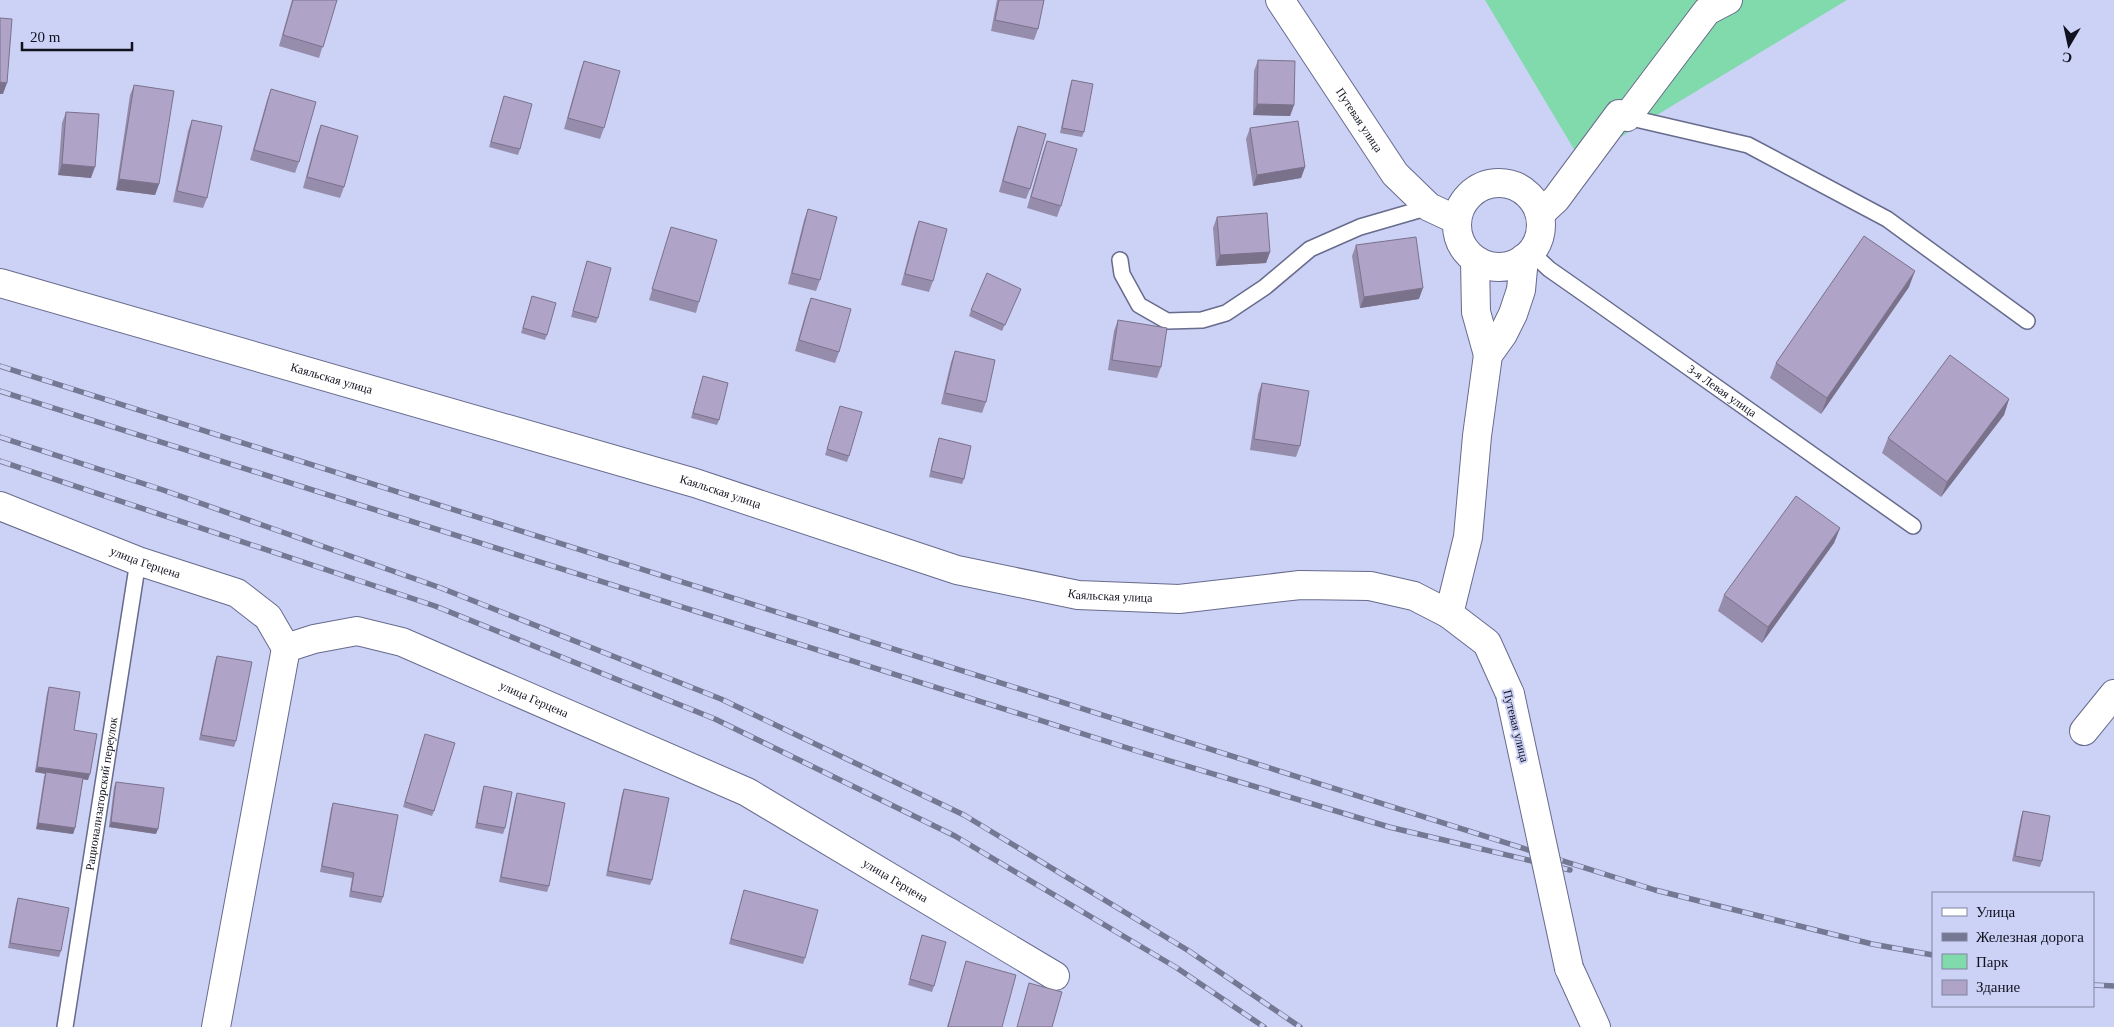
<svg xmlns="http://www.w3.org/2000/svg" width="2114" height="1027" viewBox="0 0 2114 1027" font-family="'Times New Roman',serif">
	<rect width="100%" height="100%" fill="#ccd1f6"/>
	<path fill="#81daab" d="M1485,0H1847L1581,161Z"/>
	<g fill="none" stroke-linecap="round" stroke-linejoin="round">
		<g stroke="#676b8c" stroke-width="18">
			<g id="lane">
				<path d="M1627,117L1748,145L1887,219L2027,321"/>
				<path id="s1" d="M1532,253L1549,269L1599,304L1913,526"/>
				<path d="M1120,260L1122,274L1139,305L1167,321L1202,320L1226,313L1265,287L1310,249L1360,227L1429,207"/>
				<path id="s2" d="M65,1027L138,561"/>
			</g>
		</g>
		<g stroke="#676b8c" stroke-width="30">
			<g id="street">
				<path id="s3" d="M1280,0L1395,174L1429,207L1457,220"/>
				<circle cx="1499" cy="225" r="42"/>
				<path d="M1540,214L1556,199L1619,114L1627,117L1707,11L1728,0"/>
				<path d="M1475,261L1476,312L1488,355"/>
				<path id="s4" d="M0,283L695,483L957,570L1078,595L1179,599L1300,585L1370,586L1414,596L1449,614"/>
				<path id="s5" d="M0,506L138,561L237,593L268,617L286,648L314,639L357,631L402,642L747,792L1055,976"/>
				<path d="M1510,694L1487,643L1449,614L1468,537L1477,436L1488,355L1503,334L1513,314L1521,290L1524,258"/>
				<path d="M2084,731L2114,694"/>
				<path d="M1569,968L1596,1027"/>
				<path d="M216,1027L286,648"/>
			</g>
		</g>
		<use href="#lane" stroke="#fff" stroke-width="15"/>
		<use href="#street" stroke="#fff" stroke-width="28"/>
		<g stroke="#757892" stroke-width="5.5">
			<path id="rail" d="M0,366L1655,890L1872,944L1933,955
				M0,391L1137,751L1389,827L1570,870
				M0,437L163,490L441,588L721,699L964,815L1189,951L1300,1027
				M0,461L435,606L715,719L955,836L1177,968L1264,1027
				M2093,985L2114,986"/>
		</g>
		<use href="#rail" stroke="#ccd1f6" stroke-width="4" stroke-dasharray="11" stroke-linecap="butt"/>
		<g stroke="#676b8c" stroke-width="30" stroke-linecap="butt">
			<path id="street-bridge" d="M1510,694L1569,968"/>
		</g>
		<use href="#street-bridge" stroke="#fff" stroke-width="28"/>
	</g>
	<path fill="#968cab" d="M292,0H337L319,58L279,46Z
		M997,0H1044L1038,29L1034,40L991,31Z
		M1258,60L1294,105L1290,116L1253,115L1254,71Z
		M584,61L604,128L600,139L564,129L580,72Z
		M1072,80L1084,132L1082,137L1060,133L1070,86Z
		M134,85L159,184L155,195L116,190L130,95Z
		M271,89L299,162L295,173L250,160L267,100Z
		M504,96L520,149L518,155L489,147Z
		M66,112L91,178L58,175L62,123Z
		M192,120L207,198L203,208L173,202L188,131Z
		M321,125L344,187L340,198L303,188L317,136Z
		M1018,126L1030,189L1026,199L999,192L1014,137Z
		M1250,128L1305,167L1301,178L1253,186L1246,139Z
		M1047,141L1061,206L1057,217L1027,208L1043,152Z
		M808,209L820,280L816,291L788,284L804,220Z
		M1217,217L1270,252L1266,263L1216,266L1213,228Z
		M919,221L933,281L929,292L901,285L915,232Z
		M671,227L699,302L696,313L649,300Z
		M1356,245L1419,299L1360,308L1352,256Z
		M587,261L598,318L596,323L571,317Z
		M1909,287L1821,414L1770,378L1776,363Z
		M1021,289L1002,331L969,316L971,310Z
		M532,296L547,335L545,340L521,333Z
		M811,298L839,352L835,363L795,351L807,308Z
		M1118,320L1161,367L1157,378L1108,370L1114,331Z
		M955,351L986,402L982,413L941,404L951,362Z
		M703,376L719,420L717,425L691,418Z
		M1262,383L1300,446L1296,457L1250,450L1258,394Z
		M2009,399L2004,415L1941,497L1882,453L1888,438Z
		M838,412L849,456L847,462L825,455Z
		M939,438L964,479L962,484L929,477L937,444Z
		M1840,528L1834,543L1762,643L1718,611L1724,595Z
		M217,656L236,741L234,747L199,740L215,661Z
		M49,687L74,730L88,780L83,779L75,828L73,834L36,829L44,777L45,774L35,772L47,693Z
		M423,740L434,811L432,816L403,807Z
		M116,782L156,834L109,827L114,787Z
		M484,786L505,828L503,834L475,828L482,792Z
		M624,789L652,880L650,885L606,876L622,794Z
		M517,793L549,886L547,892L499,882L515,799Z
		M333,803L383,897L381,903L349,897L352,878L320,872L331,809Z
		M2023,811L2042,861L2040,867L2012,861L2021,817Z
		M744,890L805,958L803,964L729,944Z
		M18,898L61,951L59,957L8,948L16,904Z
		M922,935L934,986L932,992L908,985Z
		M966,961L1002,1027H947Z"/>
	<path fill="#7a728b" d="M0,82L7,83L3,94H0Z
		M1257,104L1294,105L1290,116L1253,115Z
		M62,164L95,167L91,178L58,175Z
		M1305,167L1301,178L1253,186L1257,175Z
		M119,179L159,184L155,195L116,190Z
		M1270,252L1266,263L1216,266L1220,255Z
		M1915,271L1909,287L1821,414L1827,398Z
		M1423,288L1419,299L1360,308L1364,297Z
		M2009,399L2004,415L1941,497L1947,482Z
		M1840,528L1834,543L1762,643L1768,627Z
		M37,767L90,774L88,780L35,772Z
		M111,822L158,829L156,834L109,827Z
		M38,823L75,828L73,834L36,829Z"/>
	<path fill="#afa3c7" stroke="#7a728b" d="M293,0H337L323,47L283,35Z
		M999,0H1044L1038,29L995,20Z
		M0,18L12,19L7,83L0,82Z
		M1258,60L1295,61L1294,105L1257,104Z
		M584,61L620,71L604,128L568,118Z
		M1072,80L1093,84L1084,132L1062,128Z
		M134,85L174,91L159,184L119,179Z
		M271,89L316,102L299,162L254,150Z
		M504,96L532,104L520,149L491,142Z
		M66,112L99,114L95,167L62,164Z
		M192,120L222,126L207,198L177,191Z
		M1298,121L1305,167L1257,175L1250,128Z
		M321,125L358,136L344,187L307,177Z
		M1018,126L1046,134L1030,189L1003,181Z
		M1047,141L1077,149L1061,206L1031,197Z
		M808,209L837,217L820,280L792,273Z
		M1267,213L1270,252L1220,255L1217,217Z
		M919,221L947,229L933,281L905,274Z
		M671,227L717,240L699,302L652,289Z
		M1864,236L1915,271L1827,398L1776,363Z
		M1416,237L1423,288L1364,297L1356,245Z
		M587,261L611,268L598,318L573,311Z
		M987,273L1021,289L1005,325L971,310Z
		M532,296L556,303L547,335L523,328Z
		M811,298L851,309L839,352L799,340Z
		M1118,320L1167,328L1161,367L1112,360Z
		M955,351L995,360L986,402L945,393Z
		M1950,355L2009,399L1947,482L1888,438Z
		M703,376L728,383L719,420L693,413Z
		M1262,383L1309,391L1300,446L1254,439Z
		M840,406L862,412L849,456L827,449Z
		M939,438L971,446L964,479L931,471Z
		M1796,496L1840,528L1768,627L1724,595Z
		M217,656L252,662L236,741L201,735Z
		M49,687L80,692L74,730L97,734L90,774L37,767Z
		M425,734L455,743L434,811L405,802Z
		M46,772L83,778L75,828L38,823Z
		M116,782L164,788L158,829L111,822Z
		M484,786L512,792L505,828L477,823Z
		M624,789L669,798L652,880L608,871Z
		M517,793L565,803L549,886L501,877Z
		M333,803L398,815L383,897L351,891L354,873L322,866Z
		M2023,811L2050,816L2042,861L2015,856Z
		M744,890L818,910L805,958L731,939Z
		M18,898L69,908L61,951L10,943Z
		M922,935L946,942L934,986L910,979Z
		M966,961L1016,975L1002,1027H948Z
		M1029,983L1062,992L1052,1027H1017Z"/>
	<g text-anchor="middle" stroke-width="4" stroke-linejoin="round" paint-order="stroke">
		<g font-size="12" fill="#11121f" stroke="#ccd1f6">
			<text dy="4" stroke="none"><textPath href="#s3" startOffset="144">Путевая улица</textPath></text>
			<text dy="4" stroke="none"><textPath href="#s4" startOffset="345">Каяльская улица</textPath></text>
			<text dy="4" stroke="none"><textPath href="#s1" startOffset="235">3-я Левая улица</textPath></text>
			<text dy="4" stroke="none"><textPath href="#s4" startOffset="750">Каяльская улица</textPath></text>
			<text dy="4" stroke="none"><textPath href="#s5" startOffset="156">улица Герцена</textPath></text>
			<text dy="4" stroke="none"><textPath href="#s4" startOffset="1155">Каяльская улица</textPath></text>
			<text dy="4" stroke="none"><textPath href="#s5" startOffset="591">улица Герцена</textPath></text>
			<text transform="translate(1516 726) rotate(76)" y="4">Путевая улица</text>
			<text dy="4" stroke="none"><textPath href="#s2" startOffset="236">Рационализаторский переулок</textPath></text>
			<text dy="4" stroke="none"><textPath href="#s5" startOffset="996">улица Герцена</textPath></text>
		</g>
	</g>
	<rect x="1932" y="892" width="162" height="115" fill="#ccd1f6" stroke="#8185a0"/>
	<rect x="1942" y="908" width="25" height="8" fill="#ffffff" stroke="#8185a0"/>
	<text x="1976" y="917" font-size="15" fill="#11121f">Улица</text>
	<rect x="1942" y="933" width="25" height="8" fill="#757892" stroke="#8185a0"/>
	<text x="1976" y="942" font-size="15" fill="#11121f">Железная дорога</text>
	<rect x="1942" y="954" width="25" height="15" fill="#81daab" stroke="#8185a0"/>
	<text x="1976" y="967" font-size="15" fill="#11121f">Парк</text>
	<rect x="1942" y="980" width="25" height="15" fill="#afa3c7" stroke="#8185a0"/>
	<text x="1976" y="992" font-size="15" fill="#11121f">Здание</text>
	<g transform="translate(2069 45) rotate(189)" stroke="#ccd1f6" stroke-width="4" paint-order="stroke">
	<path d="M0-4L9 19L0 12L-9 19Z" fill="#11121f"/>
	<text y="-8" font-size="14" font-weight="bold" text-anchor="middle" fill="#11121f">С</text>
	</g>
	<path d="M22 42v8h110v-8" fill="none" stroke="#11121f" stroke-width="2.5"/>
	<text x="30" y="42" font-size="15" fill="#11121f" stroke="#ccd1f6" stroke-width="4" paint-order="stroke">20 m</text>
</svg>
